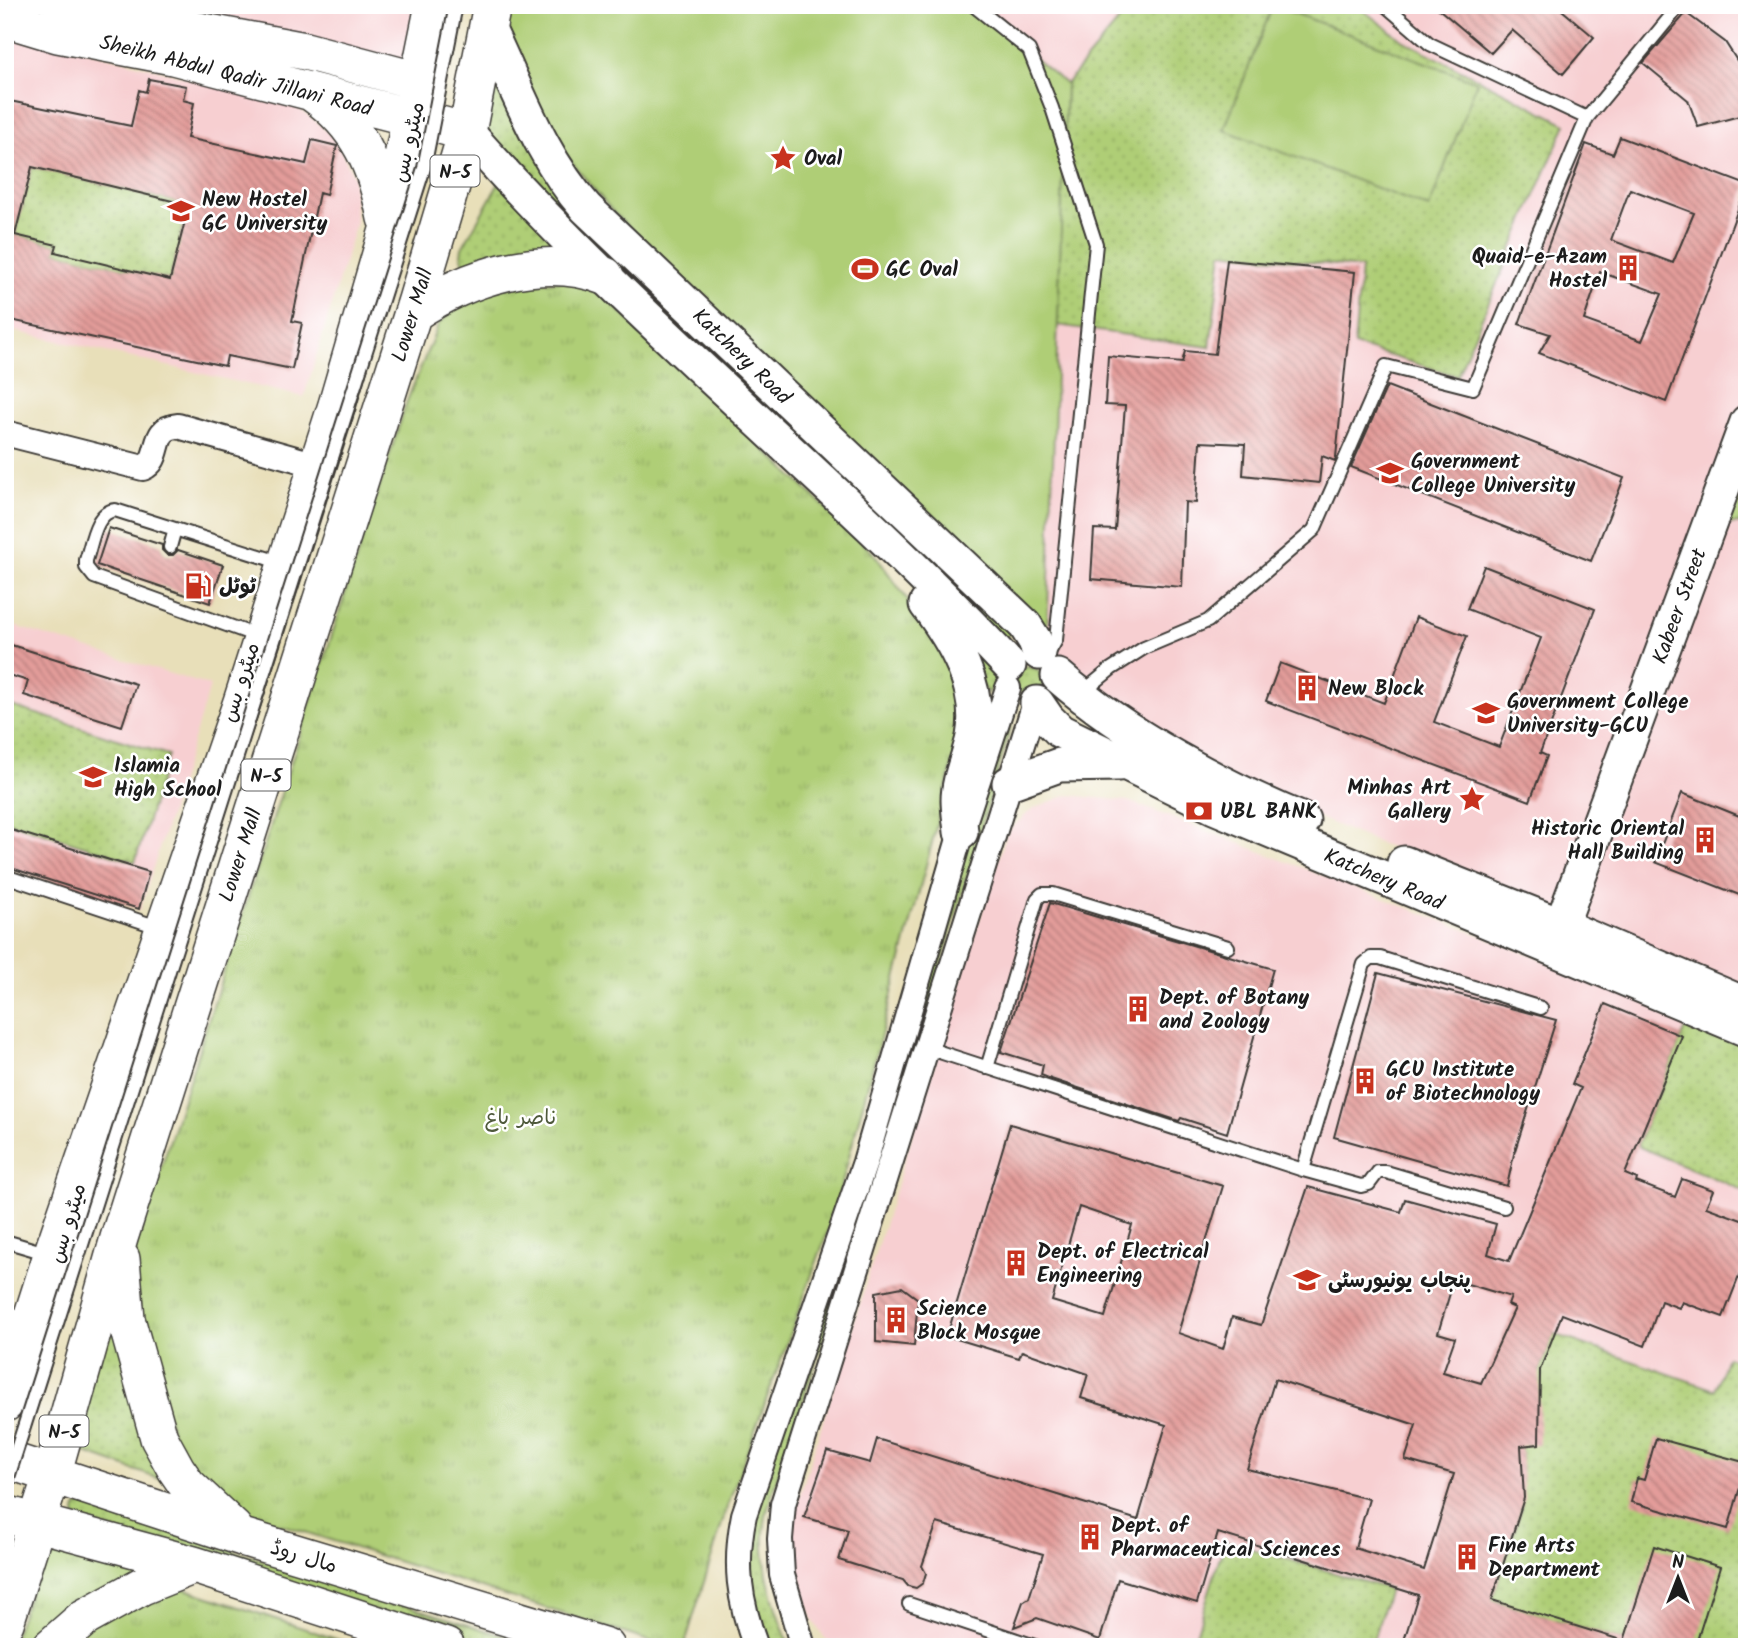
<svg xmlns="http://www.w3.org/2000/svg" width="1752" height="1652" viewBox="0 0 1752 1652" font-family="Kalam,'Playpen Sans Arabic',sans-serif">
	<defs>
		<pattern id="grass-dots" width="8" height="8" patternUnits="userSpaceOnUse" patternTransform="scale(1.75)"><rect width="8" height="8" fill="#afce76"/><path d="M2 2h.1M6 6h.1" fill="none" stroke="#96b066" stroke-width="1.8" stroke-linecap="round"/></pattern>
		<pattern id="park-tufts" width="24" height="20" patternUnits="userSpaceOnUse" patternTransform="scale(1.75)"><rect width="24" height="20" fill="#afce76"/><path d="M3 7l-1-3M5 7V3M7 7l1-3M15 17l-1-3M17 17v-4M19 17l1-3" fill="none" stroke="#96b066"/></pattern>
		<pattern id="building-back-hatch" width="6" height="6" patternUnits="userSpaceOnUse" patternTransform="scale(1.75)"><rect width="6" height="6" fill="#e39c9a"/><path d="M-1 5l2 2M0 0l6 6M5-1l2 2" fill="none" stroke="#b77e7d"/></pattern>
	</defs>
	<rect width="100%" height="100%" fill="#fff"/>
	<filter id="ink" filterUnits="userSpaceOnUse"><feTurbulence type="fractalNoise" baseFrequency=".0143" numOctaves="2"/><feDisplacementMap in="SourceGraphic" scale="14" xChannelSelector="R" yChannelSelector="G"/><feConvolveMatrix kernelMatrix="1 2 1 2 8 2 1 2 1" color-interpolation-filters="sRGB"/></filter>
	<filter id="wash" filterUnits="userSpaceOnUse"><feTurbulence type="fractalNoise" baseFrequency=".00686" numOctaves="4" result="noise"/><feDisplacementMap in="SourceGraphic" scale="28" xChannelSelector="R" yChannelSelector="G"/><feGaussianBlur stdDeviation="1.57" result="paint"/><feColorMatrix in="noise" values="0 0 0 0 0 0 0 0 0 0 0 0 0 0 0 0 0 1.4 0 .05"/><feComposite in="paint" operator="in"/></filter>
	<g filter="url(#wash)">
		<rect width="100%" height="100%" fill="#e8dfb9"/>
		<path fill="#f7cfd1" d="M111,5H433L417,68Z
			M970,5H1747V998L1241,785L1074,682L1047,639L1049,562Z
			M5,29L295,106L316,121L330,134L340,148L354,177L356,223L304,397L5,329Z
			M5,623L210,686L140,910L5,868Z
			M1067,795L1128,801L1747,1037V1647H831L813,1621L797,1575L791,1523L1007,832L1032,809Z"/>
		<path fill="url(#grass-dots)" stroke="#667549" stroke-width="2" d="M1132,5H1356L1404,41L1566,124L1457,376L1354,345L1361,268L1222,252L1210,347L1057,325L1066,84Z
			M498,75L568,211L588,233L1008,621L1012,632L1003,640L560,219L486,131Z
			M32,167L189,205L180,238L182,241L179,256L175,258L170,280L55,252L57,245L15,235Z
			M499,183L581,260L547,250L525,249L468,265L464,263L461,255L462,248Z
			M1747,422V523L1709,525Z
			M932,600C945,615 994,662 995,680C996,687 992,689 987,693Z
			M1015 681a14 14 0 1 1 28 0a14 14 0 1 1-28 0Z
			M5,704L168,755L135,862L5,821Z
			M1012,713V723L894,1125L773,1491C770,1501 766,1512 765,1523C759,1564 775,1610 790,1647H772L750,1589L744,1546L1001,720Z
			M1691,1014L1747,1037V1192L1637,1146Z
			M107,1299L165,1481L69,1447Z
			M1554,1334L1715,1390L1727,1357L1747,1364V1647H1695L1624,1641L1492,1600L1522,1506L1521,1446L1536,1381Z
			M84,1504L539,1647H492L81,1520L75,1515C75,1508 77,1505 84,1504Z
			M1225,1541L1389,1589L1371,1647H1192Z"/>
		<path fill="url(#park-tufts)" stroke="#667549" stroke-width="2" d="M585,278L875,555L964,678L967,710L833,1217L727,1507L684,1647H668L245,1513L215,1491L189,1464L173,1437L129,1268L407,401L439,323L454,310L487,289Z
			M55,1546L360,1647H10L37,1573Z"/>
		<path fill="#afce76" stroke="#667549" stroke-width="2" d="M505,5H970L1066,84L1047,639L614,213L561,150L501,32Z
			M1273,5L1477,82L1429,208L1224,130Z"/>
		<g id="blocks">
			<path fill="url(#building-back-hatch)" fill-rule="evenodd" d="M1434,5H1556L1594,37L1563,74L1512,30L1491,53Z
				M1686,13L1725,42L1743,70L1747,84V114L1698,127L1688,100L1643,63Z
				M149,79L186,86L183,100L194,103L187,138L306,164L312,140L337,146L326,195L319,193L292,321L302,323L292,369L227,356L225,366L6,319L12,290L5,289V100L131,126L139,90L146,92ZM32,167L189,205L170,280L55,252L57,245L15,235Z
				M1620,137L1747,185L1666,402L1539,353L1550,334L1519,324L1586,144L1613,154ZM1630,189L1694,213L1673,263L1611,240ZM1600,272L1662,294L1642,341L1584,320Z
				M1227,260L1355,272L1336,457L1335,461L1322,456L1319,483L1243,475L1245,444L1200,442L1196,503L1185,502L1182,587L1091,579L1094,529L1115,530L1125,406L1105,405L1108,356L1182,363L1185,351L1215,354Z
				M1387,386L1624,478L1591,561L1351,467Z
				M109,528L162,545V550L167,555H173L178,550L223,565L210,603L97,565Z
				M1484,566L1595,609L1540,753L1547,756L1530,801L1266,701L1280,663L1384,703L1416,617L1467,636L1434,722L1499,747L1541,638L1467,609Z
				M5,643L136,684L122,726L24,695L28,681L5,674Z
				M1682,793L1747,819V898L1655,862Z
				M5,828L149,872L139,909L5,866Z
				M1050,903L1273,969L1227,1133L1181,1118L1179,1121L1051,1079L1041,1075L1043,1065L1001,1052Z
				M1378,973L1556,1020L1514,1154L1507,1186L1334,1137Z
				M1605,1004L1682,1036L1625,1174L1637,1179L1636,1182L1675,1197L1682,1179L1713,1190L1706,1207L1747,1222V1256L1723,1317L1682,1302L1679,1308L1661,1301L1645,1346L1562,1314L1540,1370L1539,1444L1521,1446L1524,1498L1492,1600L1624,1641L1654,1546L1720,1567L1695,1647H1402L1418,1595L1218,1533L1197,1603L1118,1579L1100,1640L1037,1618L1014,1627L1023,1602L1029,1598L1043,1554L937,1523L922,1566L926,1573L923,1583L916,1588L908,1586L903,1580L839,1560L848,1530L804,1517L827,1451L870,1463L877,1439L1138,1520L1166,1425L1081,1398L1088,1374L1022,1351L1019,1358L947,1336L1010,1124L1223,1186L1178,1333L1223,1349L1232,1317L1261,1325L1308,1187L1401,1212L1405,1199L1496,1224L1488,1254L1509,1261L1581,1088L1572,1084ZM1079,1207L1132,1225L1105,1317L1052,1301ZM1454,1280L1511,1297L1508,1305L1515,1308L1481,1383L1443,1372L1455,1338L1438,1333ZM1275,1379L1416,1425L1405,1460L1454,1474L1424,1570L1355,1548L1369,1499L1247,1469Z
				M902,1287L918,1299L914,1346L876,1342V1292Z
				M1656,1438L1747,1463L1728,1529L1631,1502L1637,1478L1644,1480Z"/>
		</g>
	</g>
	<g filter="url(#ink)">
		<use href="#blocks" fill-opacity="0" stroke="#3b3934" stroke-width="2"/>
		<g fill="none" stroke-linecap="round" stroke-linejoin="round">
			<g stroke="#3b3934" stroke-width="16">
				<path id="lane" d="M973,5L1029,50L1052,108L1096,244L1056,640L1047,656
					M1385,5L1430,44L1587,118
					M170,547L175,529
					M260,637L94,577L86,567V560C92,543 95,512 115,510L282,563
					M1083,692L1111,669L1144,648L1208,621L1314,530L1386,366L1473,388L1587,118L1680,5
					M5,876L161,928
					M927,1048L1303,1170L1361,1186L1369,1184L1378,1172H1386L1504,1207
					M987,1068L1037,899L1042,894H1053L1228,947
					M1303,1170L1364,964L1371,958H1380L1541,1008
					M5,1241L49,1254
					M909,1604L1038,1647"/>
			</g>
			<g stroke="#3b3934" stroke-width="28">
				<path id="street" d="M5,433L143,468C164,459 149,428 178,426L317,465
					M756,1647C739,1601 734,1563 744,1515L865,1162L961,832L1008,688
					M803,1647L782,1575L780,1539L783,1504L1035,703"/>
			</g>
			<g stroke="#3b3934" stroke-width="37">
				<path id="secondary" d="M488,28C518,90 540,156 586,208L1025,625L1035,641L1039,653
					M467,132C634,322 836,480 1009,665
					M926,604C954,641 982,687 973,737C969,757 958,779 958,800C958,810 960,821 961,832
					M1058,676C1127,736 1219,785 1303,820
					M1037,703L1048,719L1060,731L1214,807L1747,1030
					M1009,783L1059,765L1119,764
					M1404,863L1560,925L1747,1005
					M1554,945L1747,422"/>
			</g>
			<g stroke="#3b3934" stroke-width="40">
				<path id="primary" d="M61,5L305,51L418,81
					M5,18L58,34L173,56L467,132
					M314,94C359,126 376,166 386,218
					M413,313C467,277 542,252 605,276
					M121,1259L126,1319L159,1438L176,1469L187,1485L234,1529
					M5,1403L52,1255L242,702L337,405L388,230L434,5
					M5,1459L242,1537L606,1647
					M5,1514L194,1565L446,1647
					M5,1623L52,1475L119,1238L417,300L467,132L492,5
					M51,1647L84,1618L142,1586L194,1565"/>
			</g>
			<use href="#lane" stroke="#fff" stroke-width="12"/>
			<use href="#street" stroke="#fff" stroke-width="24"/>
			<use href="#secondary" stroke="#fff" stroke-width="33"/>
			<use href="#primary" stroke="#fff" stroke-width="37"/>
			<g stroke="#3b3934" stroke-width="16" stroke-linecap="butt">
				<path id="lane-bridge" d="M5,1487L424,168L456,5"/>
			</g>
			<use href="#lane-bridge" stroke="#fff" stroke-width="12"/>
		</g>
	</g>
	<defs>
		<g id="sight-bare" transform="scale(2.1)"><path d="M0-6L1.8-2.2L6-1.7L2.9 1.2L3.7 5.4L0 3.3L-3.7 5.4L-2.9 1.2L-6-1.7L-1.8-2.2Z" fill="#c8321e" stroke="#fff" stroke-width="2.5" paint-order="stroke"/></g>
		<g id="university-bare" transform="scale(2.1)"><path d="M0-5L7-2L0 1L-7-2ZM-4 1L0 2.5L4 1V4Q0 6-4 4Z" fill="#c8321e" stroke="#fff" stroke-width="2.5" paint-order="stroke"/></g>
		<g id="building-bare" transform="scale(2.1)"><path d="M-4-6H4V6H1V3H-1V6H-4ZM-2.5-4.3h1.7v1.8h-1.7ZM.8-4.3h1.7v1.8H.8ZM-2.5-1h1.7V.8h-1.7ZM.8-1h1.7V.8H.8Z" fill="#c8321e" stroke="#fff" stroke-width="2.5" paint-order="stroke"/></g>
		<g id="stadium-bare" transform="scale(2.1)"><path d="M0-5a6.5 5 0 1 0 0 10a6.5 5 0 1 0 0-10ZM-3.5-1.8h7v3.6h-7Z" fill="#c8321e" stroke="#fff" stroke-width="2.5" paint-order="stroke"/></g>
		<g id="fuel-bare" transform="scale(2.1)"><path d="M-5.5-6h7V0h2V4h1.3V-2.5L3-4.5l.8-.8L6-3V5H2.5V1h-1V6h-7ZM-4.2-4.7v3.2H.2V-4.7Z" fill="#c8321e" stroke="#fff" stroke-width="2.5" paint-order="stroke"/></g>
		<g id="school-bare" transform="scale(2.1)"><path d="M0-5L7-2L0 1L-7-2ZM-4 1L0 2.5L4 1V4Q0 6-4 4Z" fill="#c8321e" stroke="#fff" stroke-width="2.5" paint-order="stroke"/></g>
		<g id="bank-bare" transform="scale(2.1)"><path d="M-6-4H6V4H-6ZM0-2.3a2.3 2.3 0 1 0 0 4.6a2.3 2.3 0 1 0 0-4.6Z" fill="#c8321e" stroke="#fff" stroke-width="2.5" paint-order="stroke"/></g>
	</defs>
	<g fill-rule="evenodd">
		<use href="#sight-bare" x="783" y="158"/>
		<use href="#university-bare" x="181" y="211"/>
		<use href="#building-bare" x="1628" y="268"/>
		<use href="#stadium-bare" x="865" y="269"/>
		<use href="#university-bare" x="1390" y="473"/>
		<use href="#fuel-bare" x="198" y="586"/>
		<use href="#building-bare" x="1307" y="688"/>
		<use href="#university-bare" x="1486" y="713"/>
		<use href="#school-bare" x="93" y="777"/>
		<use href="#sight-bare" x="1472" y="799"/>
		<use href="#bank-bare" x="1199" y="811"/>
		<use href="#building-bare" x="1705" y="840"/>
		<use href="#building-bare" x="1138" y="1009"/>
		<use href="#building-bare" x="1365" y="1081"/>
		<use href="#building-bare" x="1016" y="1263"/>
		<use href="#university-bare" x="1307" y="1280"/>
		<use href="#building-bare" x="896" y="1320"/>
		<use href="#building-bare" x="1090" y="1537"/>
		<use href="#building-bare" x="1467" y="1557"/>
	</g>
	<g text-anchor="middle" stroke-width="5" stroke-linejoin="round" paint-order="stroke">
		<g fill="#fff" stroke="#606060" stroke-width="2">
			<rect x="430.5" y="155.5" width="49" height="31" rx="5"/>
			<rect x="241.5" y="759.5" width="49" height="31" rx="5"/>
			<rect x="39.5" y="1415.5" width="49" height="31" rx="5"/>
		</g>
		<g font-size="19" font-weight="bold" fill="#1c1c1c">
			<text x="455" y="178">N-5</text>
			<text x="266" y="782">N-5</text>
			<text x="64" y="1438">N-5</text>
		</g>
		<g font-size="21" fill="#1c1c1c" stroke="#fff">
			<text transform="translate(236 75) rotate(14)" y="7">Sheikh Abdul Qadir Jillani Road</text>
			<text transform="translate(408 142) rotate(-77)" y="7">میٹرو بس</text>
			<text transform="translate(412 315) rotate(-73)" y="7">Lower Mall</text>
			<text transform="translate(742 356) rotate(44)" y="7">Katchery Road</text>
			<text transform="translate(1679 606) rotate(-70)" y="7">Kabeer Street</text>
			<text transform="translate(240 682) rotate(-72)" y="7">میٹرو بس</text>
			<text transform="translate(240 855) rotate(-72)" y="7">Lower Mall</text>
			<text transform="translate(1384 879) rotate(23)" y="7">Katchery Road</text>
			<text transform="translate(67 1223) rotate(-73)" y="7">میٹرو بس</text>
			<text transform="translate(304 1556) rotate(17)" y="7">مال روڈ</text>
		</g>
		<g font-size="21" font-weight="bold" fill="#1c1c1c" stroke="#fff" text-anchor="start">
			<text x="804" y="165">Oval</text>
			<text x="202" y="206">New Hostel<tspan x="202" dy="24">GC University</tspan></text>
			<text x="1607" y="263" text-anchor="end">Quaid-e-Azam<tspan x="1607" dy="24">Hostel</tspan></text>
			<text x="886" y="276">GC Oval</text>
			<text x="1411" y="468">Government<tspan x="1411" dy="24">College University</tspan></text>
			<text x="219" y="593">ٹوٹل</text>
			<text x="1328" y="695">New Block</text>
			<text x="1507" y="708">Government College<tspan x="1507" dy="24">University-GCU</tspan></text>
			<text x="114" y="772">Islamia<tspan x="114" dy="24">High School</tspan></text>
			<text x="1451" y="794" text-anchor="end">Minhas Art<tspan x="1451" dy="24">Gallery</tspan></text>
			<text x="1220" y="818">UBL BANK</text>
			<text x="1684" y="835" text-anchor="end">Historic Oriental<tspan x="1684" dy="24">Hall Building</tspan></text>
			<text x="1159" y="1004">Dept. of Botany<tspan x="1159" dy="24">and Zoology</tspan></text>
			<text x="1386" y="1076">GCU Institute<tspan x="1386" dy="24">of Biotechnology</tspan></text>
			<text x="1037" y="1258">Dept. of Electrical<tspan x="1037" dy="24">Engineering</tspan></text>
			<text x="1328" y="1287">پنجاب یونیورسٹی</text>
			<text x="917" y="1315">Science<tspan x="917" dy="24">Block Mosque</tspan></text>
			<text x="1111" y="1532">Dept. of<tspan x="1111" dy="24">Pharmaceutical Sciences</tspan></text>
			<text x="1488" y="1552">Fine Arts<tspan x="1488" dy="24">Department</tspan></text>
		</g>
		<g font-size="21" fill="#4f5a3c" stroke="#fff">
			<text x="521" y="1124">ناصر باغ</text>
		</g>
	</g>
	<rect width="1752" height="1652" fill="none" stroke="#fff" stroke-width="28"/>
	<g transform="translate(1678 1578)" stroke="#ffffff" stroke-width="5" paint-order="stroke">
	<path d="M0-5L12 26L0 18L-12 26Z" fill="#1c1c1c"/>
	<text y="-10" font-size="19" font-weight="bold" text-anchor="middle" fill="#1c1c1c">N</text>
	</g>
</svg>
